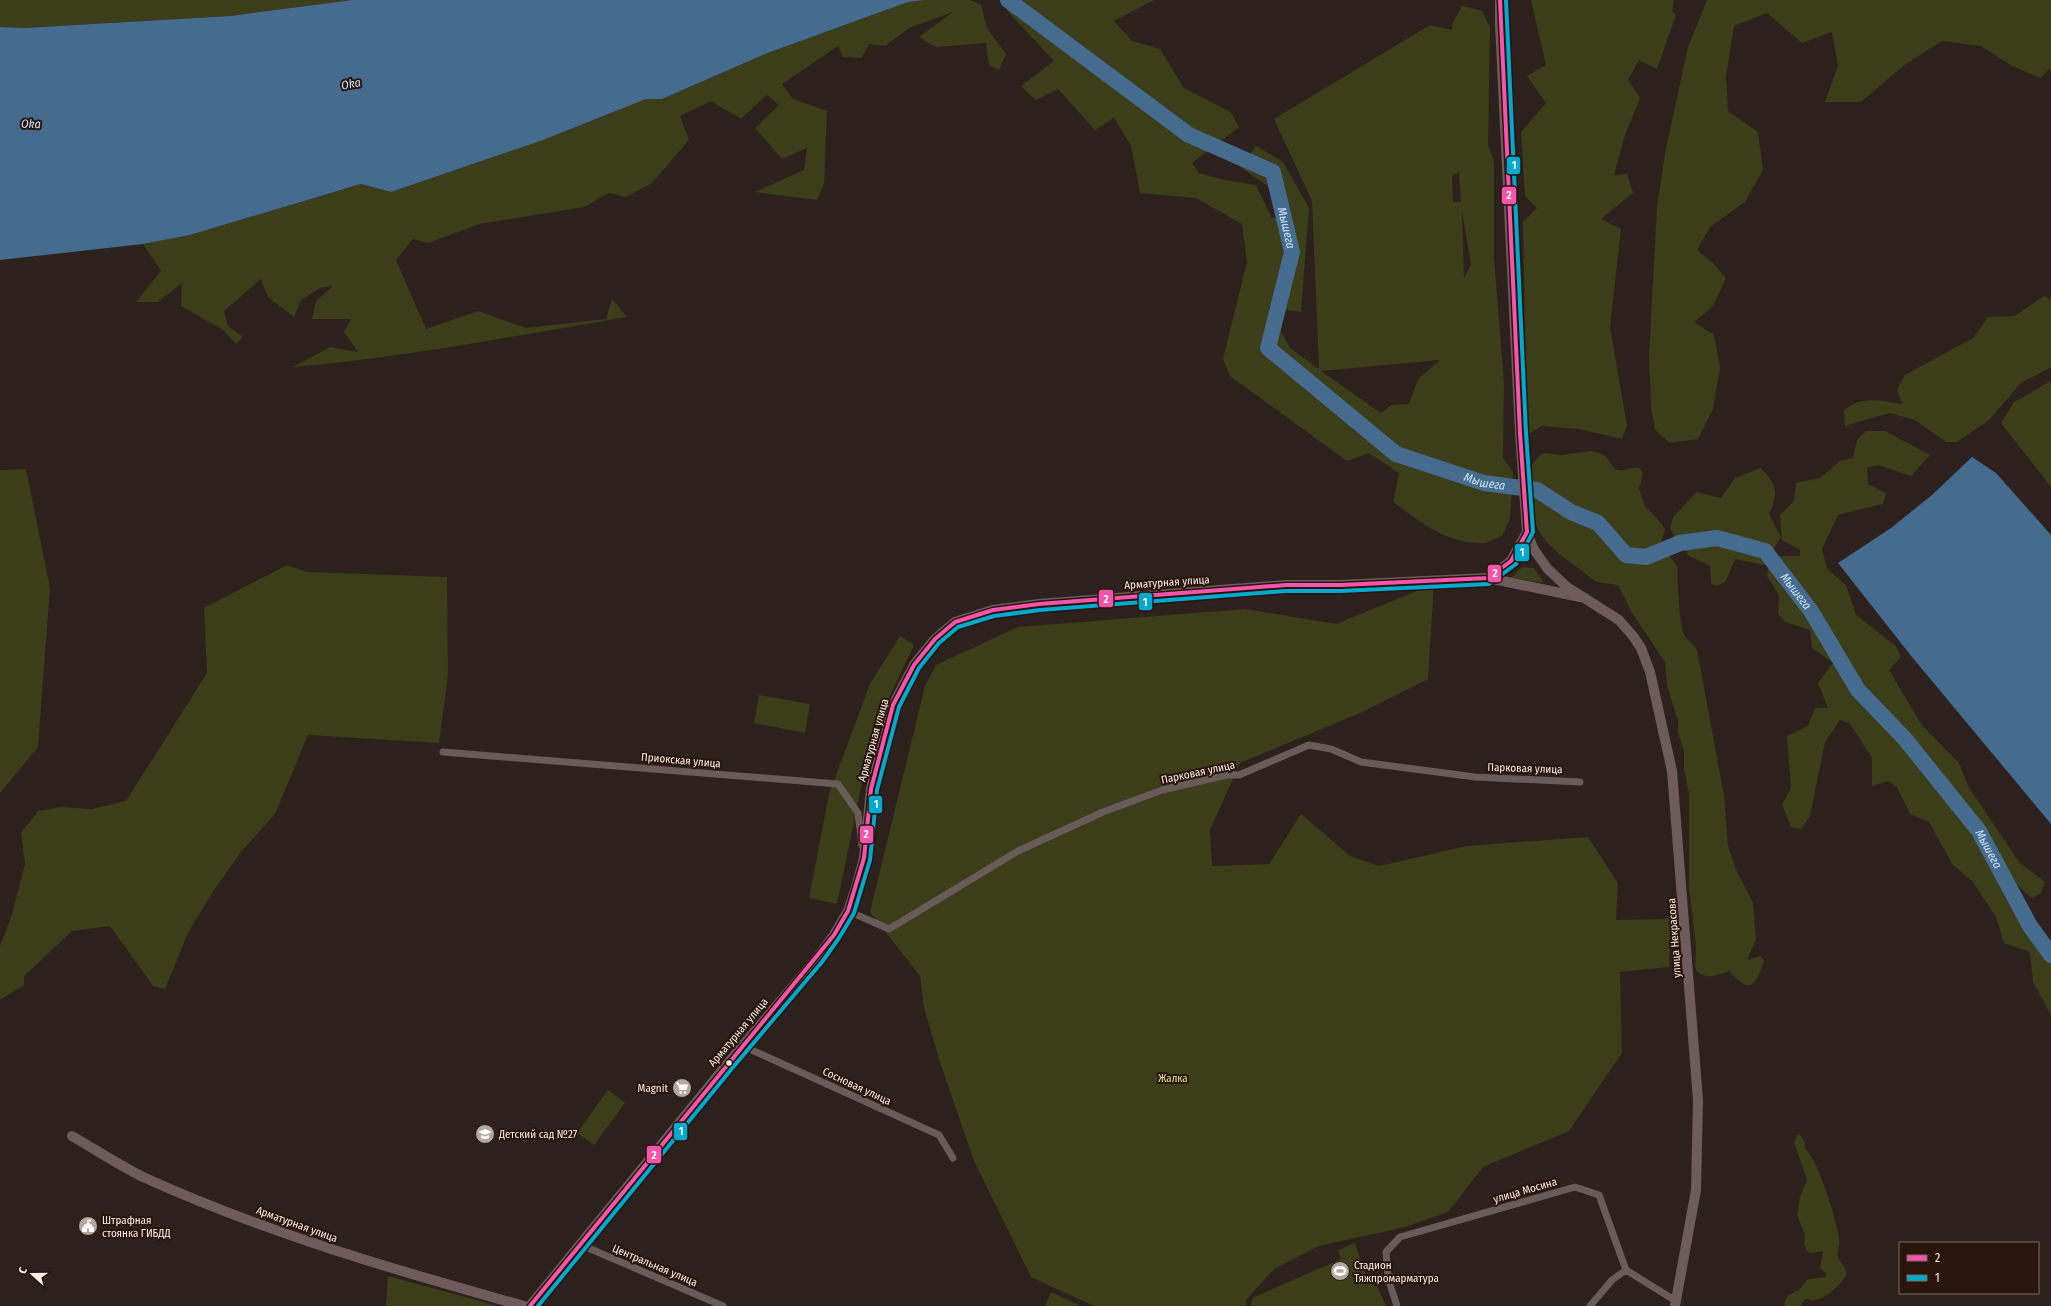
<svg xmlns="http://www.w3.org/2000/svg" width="2051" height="1306" viewBox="0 0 2051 1306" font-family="'Fira Sans Condensed',sans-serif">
	<rect width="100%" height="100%" fill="#2c211c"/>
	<path fill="#3c3d19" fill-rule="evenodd" d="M0,0H352L230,16L24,28L0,27Z
		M925,0H970L981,5L987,28L1006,54L999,70L989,65L986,43L936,47L919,37L953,12L909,28L885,46L869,44L862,58L843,57L838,46L782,84L793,99L827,111L824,184L817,200L755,192L804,170L807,148L782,159L755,128L779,105L767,95L741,119L711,101L680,116L689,140L652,183L626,197L609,193L584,207L480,224L428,243L413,239L396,260L426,329L478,311L526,328L606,319L612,299L627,317C516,336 405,357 293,367L330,347L358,352L344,332L351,319H312L316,301L333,286L320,288L301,300L294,317L268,297L261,279L224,311L228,326L243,337L236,344L223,330L181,306L182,283L158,302H136L161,271L143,244L190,235L362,184L391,192L543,140L646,99H662L765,54L908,2Z
		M1010,0H1154L1114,21L1132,41L1160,49L1184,88L1231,112L1239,127L1192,163L1199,173L1225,180L1256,185L1272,218H1284L1272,189L1240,167L1256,146L1283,162L1309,208L1301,312L1268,307L1290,348L1319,369L1312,201L1274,119L1430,25L1452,30V24L1462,6L1482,11L1490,27L1488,144L1494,162V258L1504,383L1503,458L1513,472L1510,519L1502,536C1496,538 1488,543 1482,543C1447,544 1420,522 1393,502L1399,473L1369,453L1347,461L1230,376L1223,359L1247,262L1242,224L1196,198L1140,193L1131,146L1114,118L1095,130L1058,89L1036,100L1021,86L1054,61L1007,11ZM1459,172L1461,202H1453L1452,176ZM1462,211L1471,265L1464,278ZM1440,360L1418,379L1409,404L1391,405L1381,413L1321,371Z
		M1531,0H1674L1672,11L1676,15L1657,69L1639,60L1628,80L1640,98L1624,138L1614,175L1627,174L1633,193L1601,219L1621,229L1610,327L1627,426L1622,439L1579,429L1542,426L1527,435L1523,222L1537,208L1525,196L1521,132L1546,103L1527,76L1546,65Z
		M1707,0H2051V68L2040,78L2012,66L1981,46L1942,41L1903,66L1861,102H1825L1838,66L1832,32L1802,43L1767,13L1734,26L1726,76L1728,111L1758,132L1763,170L1745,202L1710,227L1697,250L1713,263L1726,278L1713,306L1694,322L1714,335L1720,368L1713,409L1698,439L1670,443L1655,430L1651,407L1649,356L1657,207L1665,153L1688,47Z
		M2044,296L2050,299L2051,303V367L2021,383L1989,420L1957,442H1946L1915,420L1889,413L1845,426L1844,411C1859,395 1883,401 1902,404L1897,389L1905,375L1973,338L1988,317L2015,316Z
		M2051,381V487L2001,423L2014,402Z
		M1866,431H1885L1930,455L1911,476L1878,465L1867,468L1868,484L1886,493L1883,504L1838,515L1822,549L1827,569L1846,585L1856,615L1896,646L1901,657L1889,670L1921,724L1959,763L1968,786L2019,862L2045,882L2041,893L2032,898L1999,870L2003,888L2030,938L2051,952V1015L2033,982L2030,952L2004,943L1996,917L1973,882L1952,864L1929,822L1910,814L1897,787L1888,781L1872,786V758L1850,724L1840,720L1825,742L1810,816L1801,829L1791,827L1782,804L1791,788L1787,736L1808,726L1815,708H1828L1818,683L1833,663L1812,648L1810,630L1785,622L1778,614L1779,595L1767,576L1769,563L1781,556H1800V550L1782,540L1780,515L1794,501L1796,483L1820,478L1840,461L1853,458L1857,440Z
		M1591,451C1613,454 1608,468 1619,470C1625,471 1632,467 1639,468L1643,473L1639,489L1645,506L1662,524L1665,530L1661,542L1663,548L1678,567C1677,579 1679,626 1685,636C1688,641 1694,644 1697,650L1724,795L1728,846L1736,870L1753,903L1756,940L1749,955L1748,960L1761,956L1764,961C1755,989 1749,993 1729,971C1717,975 1708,980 1697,972L1695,966L1696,947L1689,886V794L1684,769V751L1678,733V721L1667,686L1665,662L1632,613L1619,586C1612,583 1605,584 1598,582C1592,580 1584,572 1578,568C1547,546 1530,531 1529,490C1529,472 1528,465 1543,453L1562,455Z
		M1761,468C1777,485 1779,492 1769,514L1781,537L1764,565L1735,559L1726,581L1717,586L1711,584L1710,566L1689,556L1670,529L1673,517L1697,492L1721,498L1735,478Z
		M26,469L50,588L38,747L0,793V470Z
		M287,565L307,572L447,577L448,675L439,743L308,735L275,814L241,852L212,893L188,933L165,989L153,986L110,926L72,931L24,976V985L0,1000V946L11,918L25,864L21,833L38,811L61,807L91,809L126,801L207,673L204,608Z
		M1522,567L1534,568L1544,583L1511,578Z
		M1434,584L1428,679L1360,713L1240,763L1210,830L1212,866L1269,864L1301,814L1350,856L1379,866L1467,846L1588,837L1618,883L1616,920L1671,919L1669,967L1620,972L1622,1053L1569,1131L1483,1167L1448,1212L1405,1227L1319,1246L1274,1269L1246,1300L1247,1306H1094L1031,1277L974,1161L940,1062L924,1008L920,976L870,912L925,686L936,665L1018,627L1245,609L1336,624Z
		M900,636L914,645L884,708L864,773L837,904L809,898L829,794L870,684Z
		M759,695L810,704L805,733L754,723Z
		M608,1090L625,1103L594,1145L577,1133Z
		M1798,1134C1803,1137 1806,1142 1805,1148C1819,1162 1837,1220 1839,1240C1840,1246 1837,1251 1838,1256C1838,1261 1845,1265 1847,1275C1837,1287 1823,1304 1807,1299L1804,1300L1801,1306H1786L1784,1304L1787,1296L1799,1290L1808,1279L1826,1277V1273L1820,1268L1823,1251L1811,1253L1807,1251L1804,1244L1805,1235L1797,1215L1800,1197L1807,1180L1794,1142Z
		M1355,1243L1368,1282L1378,1288L1386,1306H1251L1252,1298L1341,1259L1338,1250Z
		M388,1276L498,1306H386Z
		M1051,1292L1081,1306H1045Z"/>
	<path fill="#456b8f" d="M352,0H925L908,2L765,54L662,99H646L543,140L391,192L361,184L190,235L143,244L0,260V27L24,28L230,16Z
		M1972,457L1996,473L2051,535V824L1912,657L1838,563L1891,528L1932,495Z"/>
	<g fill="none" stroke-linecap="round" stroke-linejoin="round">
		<path stroke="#456b8f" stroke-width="16" id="s1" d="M1008,0L1189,135L1273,172L1292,252L1268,348L1396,454L1484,483L1537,490L1571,512L1598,523L1626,555L1646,557L1680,543L1717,538L1765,551L1811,611L1858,690L1905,739L1979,831L2030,926L2051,955"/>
		<path stroke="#695b59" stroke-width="7" d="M443,752L838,784L858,813L862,845
			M848,911L889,929L1018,851L1103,812L1162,790L1227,775H1239L1309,745L1331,749L1361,762L1475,777L1580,782
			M743,1046L939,1135L953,1158
			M579,1244L723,1306
			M1626,1270L1676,1301
			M1397,1306L1388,1278L1386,1252L1400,1237L1575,1187L1599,1195L1626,1270L1612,1280L1590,1306"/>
		<path stroke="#6d5c5b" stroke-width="10" d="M1500,0V24L1520,433L1527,532L1533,548L1547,568L1567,587L1619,620L1633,636L1641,648L1650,672L1672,771L1698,1100L1696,1190L1675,1306
			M1488,578L1511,561L1527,532
			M72,1136C96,1150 119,1165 143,1177C266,1233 395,1270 524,1306
			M530,1306L729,1062L817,958L834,935L848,911L857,884L864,858L871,789L893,705L914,665L935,639L955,622L993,610L1039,604L1286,585H1341L1488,578L1585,598"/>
		<g stroke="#29150c" stroke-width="7">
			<path id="bus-1" d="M530,1306L834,935L848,911L864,858L871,789L893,705L914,665L935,639L955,622L993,610L1039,604L1286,585H1341L1488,578L1511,561L1527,532L1520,433L1500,0"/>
		</g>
		<g stroke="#29150c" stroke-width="7">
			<path id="bus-2" d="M538,1306L734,1066L822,962L839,938L854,913L870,860L877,790L899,707L919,668L939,643L958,627L994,616L1040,610L1286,591H1341L1489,584L1516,564L1533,532L1526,433L1506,0"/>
		</g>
		<use href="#bus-1" stroke="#f653ac" stroke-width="4"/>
		<use href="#bus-2" stroke="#00a9ce" stroke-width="4"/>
	</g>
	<defs>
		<g id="supermarket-disc" transform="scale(1)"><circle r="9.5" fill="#b4a6a1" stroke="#29150c"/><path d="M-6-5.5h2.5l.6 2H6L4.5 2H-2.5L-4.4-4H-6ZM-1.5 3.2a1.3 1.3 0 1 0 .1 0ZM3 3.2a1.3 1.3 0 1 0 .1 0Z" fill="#fff"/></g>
		<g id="school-disc" transform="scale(1)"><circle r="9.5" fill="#b4a6a1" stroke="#29150c"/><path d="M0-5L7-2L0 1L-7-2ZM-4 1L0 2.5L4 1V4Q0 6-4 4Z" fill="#fff"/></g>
		<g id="civic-disc" transform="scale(1)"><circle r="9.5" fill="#b4a6a1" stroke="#29150c"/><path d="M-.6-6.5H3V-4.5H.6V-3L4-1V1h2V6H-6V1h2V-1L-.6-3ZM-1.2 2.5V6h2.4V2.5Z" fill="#fff"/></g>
		<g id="stadium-disc" transform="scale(1)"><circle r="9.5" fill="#b4a6a1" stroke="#29150c"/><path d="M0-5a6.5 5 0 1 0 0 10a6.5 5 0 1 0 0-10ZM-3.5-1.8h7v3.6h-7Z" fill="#fff"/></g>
	</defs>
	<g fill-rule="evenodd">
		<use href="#supermarket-disc" x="682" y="1088"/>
		<use href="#school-disc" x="485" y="1134"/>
		<use href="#civic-disc" x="88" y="1226"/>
		<use href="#stadium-disc" x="1340" y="1271"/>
	</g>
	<circle fill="#fdeee8" stroke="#29150c" stroke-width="1.5" cx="729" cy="1063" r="3.5"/>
	<g text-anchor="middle" stroke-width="4" stroke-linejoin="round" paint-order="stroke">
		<g font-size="11" fill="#fdeee8" stroke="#29150c">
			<text transform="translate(1167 582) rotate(-4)" y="4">Арматурная улица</text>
			<text transform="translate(873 740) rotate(-74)" y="4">Арматурная улица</text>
			<text transform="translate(681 760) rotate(5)" y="4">Приокская улица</text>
			<text transform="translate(1525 768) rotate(2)" y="4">Парковая улица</text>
			<text transform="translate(1198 772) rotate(-12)" y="4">Парковая улица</text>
			<text transform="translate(1674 938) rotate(-94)" y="4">улица Некрасова</text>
			<text transform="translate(738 1032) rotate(-50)" y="4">Арматурная улица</text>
			<text transform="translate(857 1086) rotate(25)" y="4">Сосновая улица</text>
			<text transform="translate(1525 1190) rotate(-16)" y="4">улица Мосина</text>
			<text transform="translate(297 1224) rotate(20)" y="4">Арматурная улица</text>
			<text transform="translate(655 1265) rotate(23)" y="4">Центральная улица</text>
		</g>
		<g font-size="11" fill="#dee892" stroke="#29150c">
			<text x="1173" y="1082">Жалка</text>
		</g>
		<g font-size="11" fill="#fdeee8" stroke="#29150c" text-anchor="start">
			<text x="668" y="1092" text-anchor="end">Magnit</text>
			<text x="499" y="1138">Детский сад №27</text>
			<text x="102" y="1224">Штрафная<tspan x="102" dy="13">стоянка ГИБДД</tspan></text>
			<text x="1354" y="1269">Стадион<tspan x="1354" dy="13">Тяжпромарматура</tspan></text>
		</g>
		<g font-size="12" font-style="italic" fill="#cde5ff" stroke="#29150c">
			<text transform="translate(351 84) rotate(-11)" y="4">Oka</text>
			<text transform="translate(31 124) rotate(1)" y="4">Oka</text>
			<text dy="4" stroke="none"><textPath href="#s1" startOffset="375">Мышега</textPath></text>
			<text dy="4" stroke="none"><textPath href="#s1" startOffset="758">Мышега</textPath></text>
			<text dy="4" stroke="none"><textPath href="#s1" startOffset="1118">Мышега</textPath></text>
			<text dy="4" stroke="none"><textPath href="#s1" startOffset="1441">Мышега</textPath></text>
		</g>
	</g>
	<g stroke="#29150c" stroke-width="1.5">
		<rect x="1506" y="156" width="15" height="19" rx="4" fill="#00a9ce"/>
		<rect x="1501" y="186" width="16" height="19" rx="4" fill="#f653ac"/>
		<rect x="1514" y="543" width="16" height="19" rx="4" fill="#00a9ce"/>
		<rect x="1487" y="564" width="15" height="19" rx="4" fill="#f653ac"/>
		<rect x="1098" y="589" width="16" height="19" rx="4" fill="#f653ac"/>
		<rect x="1138" y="592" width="15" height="19" rx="4" fill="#00a9ce"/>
		<rect x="868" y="795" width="15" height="19" rx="4" fill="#00a9ce"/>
		<rect x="859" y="825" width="15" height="19" rx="4" fill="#f653ac"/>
		<rect x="673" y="1122" width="15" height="19" rx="4" fill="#00a9ce"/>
		<rect x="646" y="1145" width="16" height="19" rx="4" fill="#f653ac"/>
	</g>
	<g font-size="11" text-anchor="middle" font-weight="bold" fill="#fff">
		<text x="1514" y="169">1</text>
		<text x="1509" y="199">2</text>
		<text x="1522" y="556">1</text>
		<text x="1495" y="577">2</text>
		<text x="1106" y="603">2</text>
		<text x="1145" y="606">1</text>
		<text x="876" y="808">1</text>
		<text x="866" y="838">2</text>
		<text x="681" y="1135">1</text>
		<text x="654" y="1159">2</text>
	</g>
	<rect x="1899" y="1242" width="140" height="52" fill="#29150c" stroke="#7e6c64"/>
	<rect x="1907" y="1255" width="20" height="6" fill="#f653ac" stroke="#7e6c64"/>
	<text x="1935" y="1262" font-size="12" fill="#fdeee8">2</text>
	<rect x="1907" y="1275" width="20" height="6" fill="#00a9ce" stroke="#7e6c64"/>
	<text x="1935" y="1282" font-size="12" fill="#fdeee8">1</text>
	<g transform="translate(32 1274) rotate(291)" stroke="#29150c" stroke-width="3" paint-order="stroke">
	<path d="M0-3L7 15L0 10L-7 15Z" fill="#fdeee8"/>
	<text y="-6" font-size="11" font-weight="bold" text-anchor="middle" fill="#fdeee8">С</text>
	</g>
</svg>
